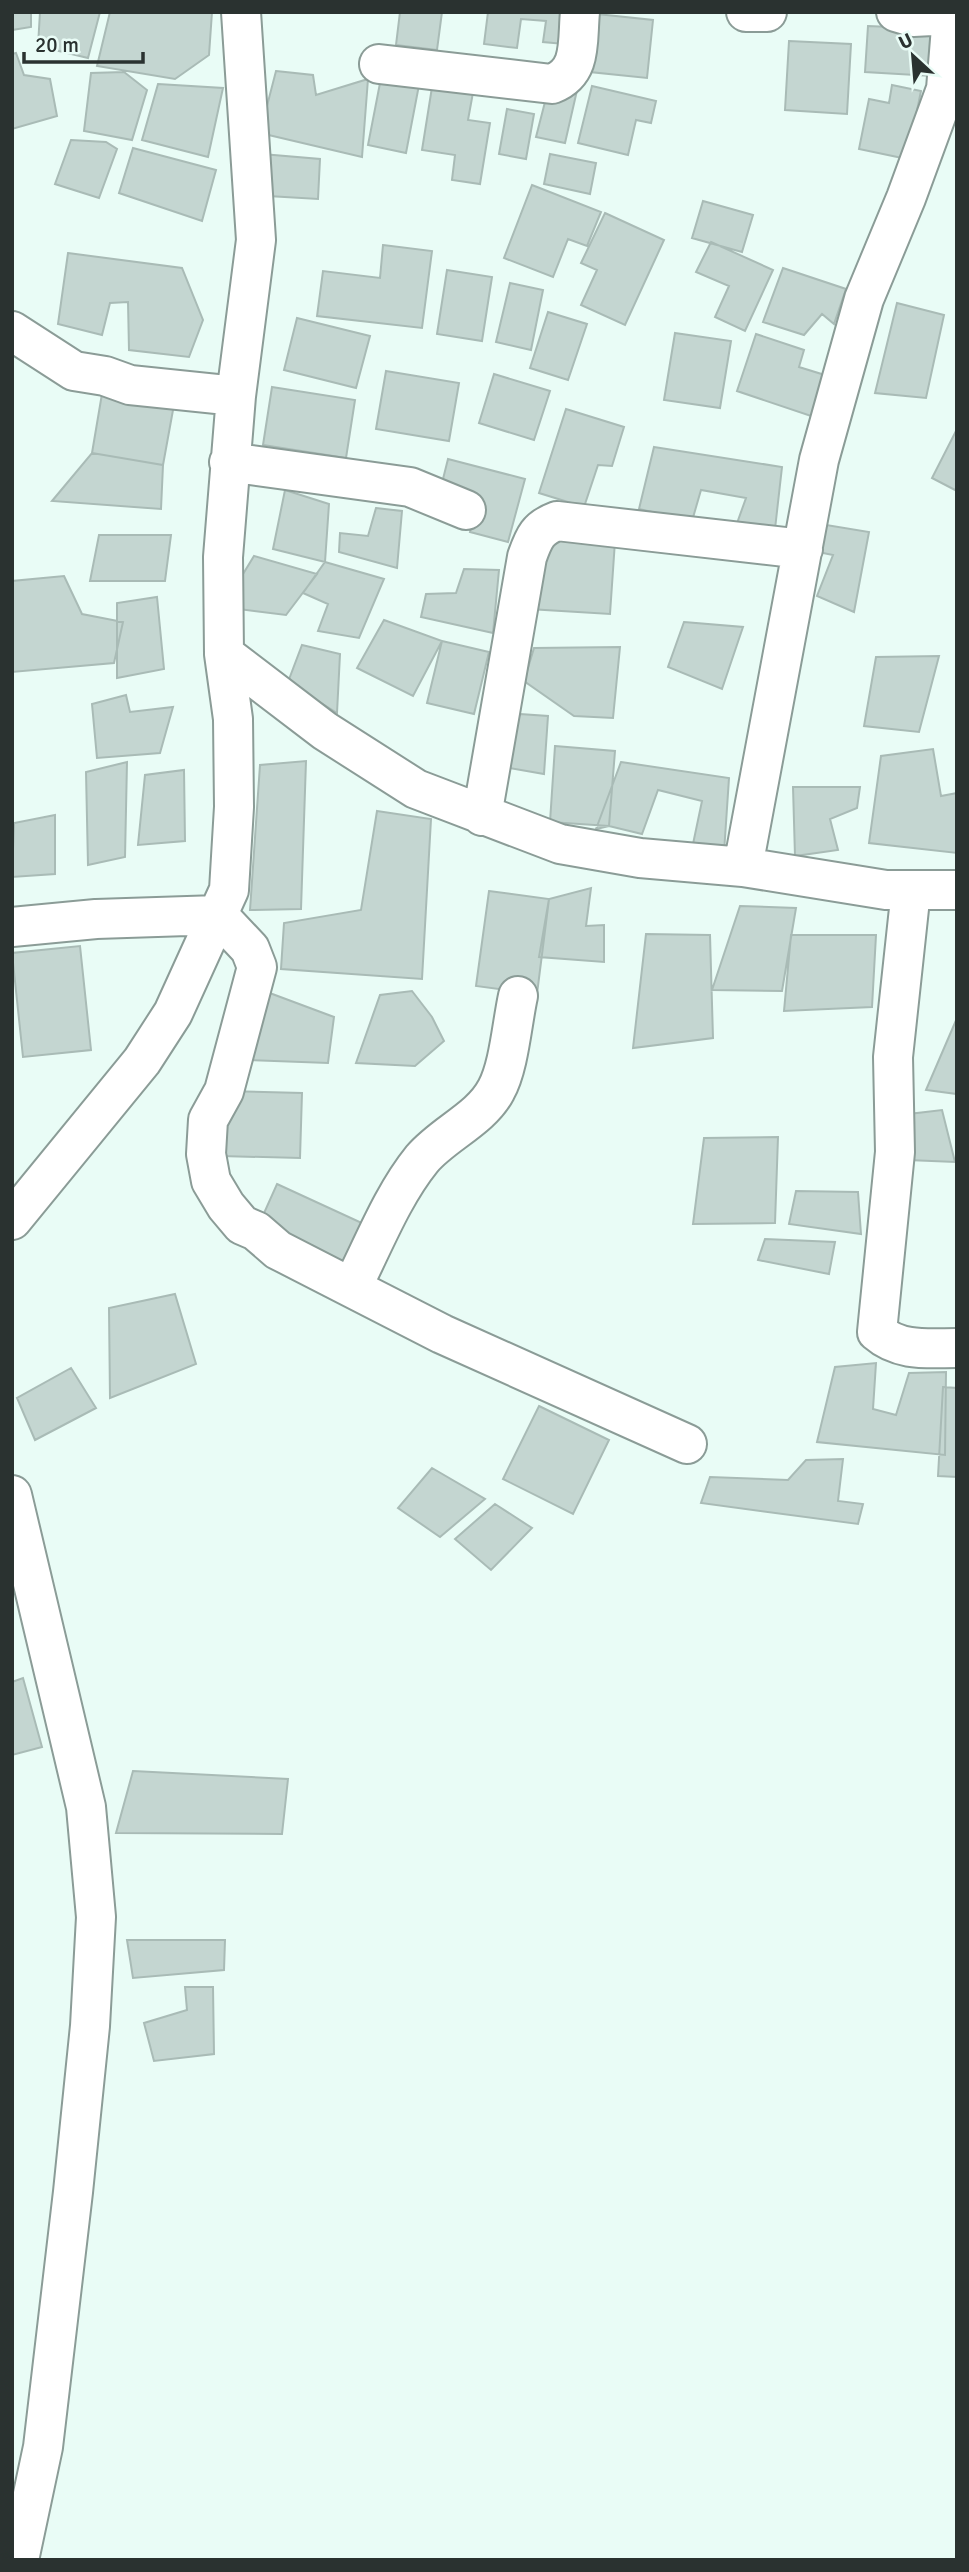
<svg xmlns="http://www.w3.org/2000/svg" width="969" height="2572" viewBox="0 0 969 2572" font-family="Signika,sans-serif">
	<rect width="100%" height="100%" fill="#e9fcf6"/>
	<path fill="#c4d6d1" stroke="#a9bbb6" stroke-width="2" d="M12,12H31V27L12,30Z
		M40,12H100L88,58L38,46Z
		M110,12H212L209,55L175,79L97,66Z
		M400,12H442L437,50L396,45Z
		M488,12H568L564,44L543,42L546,21L521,19L517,48L484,44Z
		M597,14L653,20L647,78L590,72Z
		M868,26L935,29L932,76L865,72Z
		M789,41L851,44L847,114L785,110Z
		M16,53L24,75L50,79L57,116L12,129V54Z
		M276,71L313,75L316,95L368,79L362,157L260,133Z
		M124,72L147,90L132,140L84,131L91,73Z
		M381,78L419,85L406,153L368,145Z
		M433,81L474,87L468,120L490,123L480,184L452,180L455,155L422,150Z
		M158,84L223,88L208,157L142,140Z
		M892,85L921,91L907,159L859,149L869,99L889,103Z
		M578,86L565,143L536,137L545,102Z
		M592,86L656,101L651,123L636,120L628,155L578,143Z
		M507,109L534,114L526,159L499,154Z
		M71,140L106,142L117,149L99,198L55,184Z
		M133,148L216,170L202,221L119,193Z
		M262,154L320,159L318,199L268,196Z
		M550,154L596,163L590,194L544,184Z
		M532,185L601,212L587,246L568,239L553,277L504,258Z
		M703,201L753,215L742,252L692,238Z
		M605,213L664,240L625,325L581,305L597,270L581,263Z
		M711,242L773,270L745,331L715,317L729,286L696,272Z
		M383,245L432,251L422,328L317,316L323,271L380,278Z
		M68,253L182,268L203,320L189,357L129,350L128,302L110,303L102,335L58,324Z
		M783,268L846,289L834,324L822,314L804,335L763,322Z
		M447,270L492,277L482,341L437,334Z
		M510,283L543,290L531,350L496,342Z
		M897,303L944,315L926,398L875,393Z
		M548,312L587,324L568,380L530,368Z
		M297,318L370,336L356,388L284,370Z
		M675,333L731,341L720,408L664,400Z
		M756,334L804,350L799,367L828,376L814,417L737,391Z
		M386,371L459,383L449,441L376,429Z
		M494,374L550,391L534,440L479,423Z
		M105,376L177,388L163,465L92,453Z
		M272,387L355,400L346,458L263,445Z
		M566,409L624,427L612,466L598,465L584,507L539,493Z
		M957,429V491L932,478Z
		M654,447L782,467L775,529L736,526L746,498L701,490L692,521L639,509Z
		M92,453L163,465L161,509L52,501Z
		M448,459L525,479L508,542L470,532L477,505L439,495Z
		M285,490L329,504L325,562L273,549Z
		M376,508L402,511L397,568L339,552L340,533L368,536Z
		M808,522L869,532L854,612L817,596L833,555L803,549Z
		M99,535H171L165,581H90Z
		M534,536L615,541L610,614L529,609Z
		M254,556L317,574L286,615L223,607Z
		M325,562L384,579L359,638L318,631L328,604L303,593Z
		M464,569L499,570L493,633L421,617L426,594L456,593Z
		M64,576L82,614L123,622L114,663L12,672V581Z
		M157,597L164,669L117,678V603Z
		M384,620L442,641L413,696L357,668Z
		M684,622L743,627L722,689L668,667Z
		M442,641L489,652L474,714L427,703Z
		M302,645L340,654L337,713L288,682Z
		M620,647L613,718L574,716L524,681L534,648Z
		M939,656L919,732L864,726L876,657Z
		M126,695L130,712L173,707L160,753L97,758L92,704Z
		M520,714L548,716L544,774L498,766Z
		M555,746L615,751L609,826L550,822Z
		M933,749L941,796L957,793V853L869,843L881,756Z
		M306,761L301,909L250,910L260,765Z
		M127,762L125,857L88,865L86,772Z
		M621,762L729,778L724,853L693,844L702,801L658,790L642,834L609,826L596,829Z
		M184,770L185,841L138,845L145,775Z
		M793,787H860L857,808L830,819L838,850L795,856Z
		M377,811L431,819L422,979L281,969L284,923L361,910Z
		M55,815V874L12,877L14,823Z
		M591,888L586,926L604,925V962L539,957L549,899Z
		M489,891L549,899L537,994L476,986Z
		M740,906L796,908L782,991L712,990Z
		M646,934L710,935L713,1038L633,1048Z
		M791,935H876L872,1007L784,1011Z
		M80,946L91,1050L23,1057L12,953Z
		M412,991L432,1017L444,1041L415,1066L356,1063L380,995Z
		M267,992L334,1017L328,1063L247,1060Z
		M957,1018V1094L926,1090Z
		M224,1091L302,1093L300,1158L221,1156Z
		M942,1110L955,1162L908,1160L909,1114Z
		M778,1137L775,1223L693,1224L704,1138Z
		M277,1184L364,1224L342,1271L256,1231Z
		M796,1191L858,1192L861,1234L789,1224Z
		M765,1239L835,1242L829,1274L758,1260Z
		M175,1294L196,1364L110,1398L109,1308Z
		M876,1363L873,1409L896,1415L909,1373L946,1372L945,1455L817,1442L835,1367Z
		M71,1368L96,1408L35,1440L17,1398Z
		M943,1387L957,1388V1477L938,1476Z
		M539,1406L609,1440L573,1514L503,1479Z
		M843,1459L838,1501L863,1504L858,1524L701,1503L710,1477L788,1480L806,1460Z
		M432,1468L485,1499L440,1537L398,1508Z
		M495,1504L532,1528L491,1570L455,1539Z
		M23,1678L42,1747L12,1755V1682Z
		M133,1771L288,1779L282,1834L116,1833Z
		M127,1940H225L224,1970L133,1978Z
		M185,1987H213L214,2054L154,2061L144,2023L187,2010Z"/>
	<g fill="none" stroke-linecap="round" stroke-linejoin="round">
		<g stroke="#8b9c97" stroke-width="42">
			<path id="minor" d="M746,12H767
				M896,12L913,17L952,15V12
				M379,64L552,84C583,72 577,41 580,12
				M12,331L74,371L105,376L130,385L236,396
				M229,462L410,487L466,510
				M224,654L325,731L416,789L560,844L640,858L743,867L886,890H957
				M482,816L527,557C534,537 538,528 557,521L803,549
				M743,867L819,460L864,299L906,198L946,89L952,15
				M911,890L893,1057L895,1152L877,1332C900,1352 928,1348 957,1348
				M12,927L96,919L218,915L250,949L257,967L224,1091L208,1120L206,1154L211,1181L226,1206L242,1225L256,1231L278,1250L442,1334L687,1444
				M12,1220L142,1061L173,1013L229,890L234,807L233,719L224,654L223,557L236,396L256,240L241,12
				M352,1287C373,1246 392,1196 422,1159C443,1134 481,1119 496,1090C509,1067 512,1023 518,996
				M12,1495L86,1807L96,1917L90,2026L73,2192L43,2447L19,2560"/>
		</g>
		<use href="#minor" stroke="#fff" stroke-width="38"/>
	</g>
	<rect width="969" height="2572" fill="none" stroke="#2a3230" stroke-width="28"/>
	<g transform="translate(913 56) rotate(334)" stroke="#e9fcf6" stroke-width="5" paint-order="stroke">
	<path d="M0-5L12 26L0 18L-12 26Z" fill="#2a3230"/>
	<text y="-10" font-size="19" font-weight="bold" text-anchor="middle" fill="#2a3230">U</text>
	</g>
	<path d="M24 52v10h119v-10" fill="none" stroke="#2a3230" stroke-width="3.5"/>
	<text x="35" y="52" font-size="21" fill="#2a3230" stroke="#e9fcf6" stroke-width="5" paint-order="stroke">20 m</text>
</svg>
